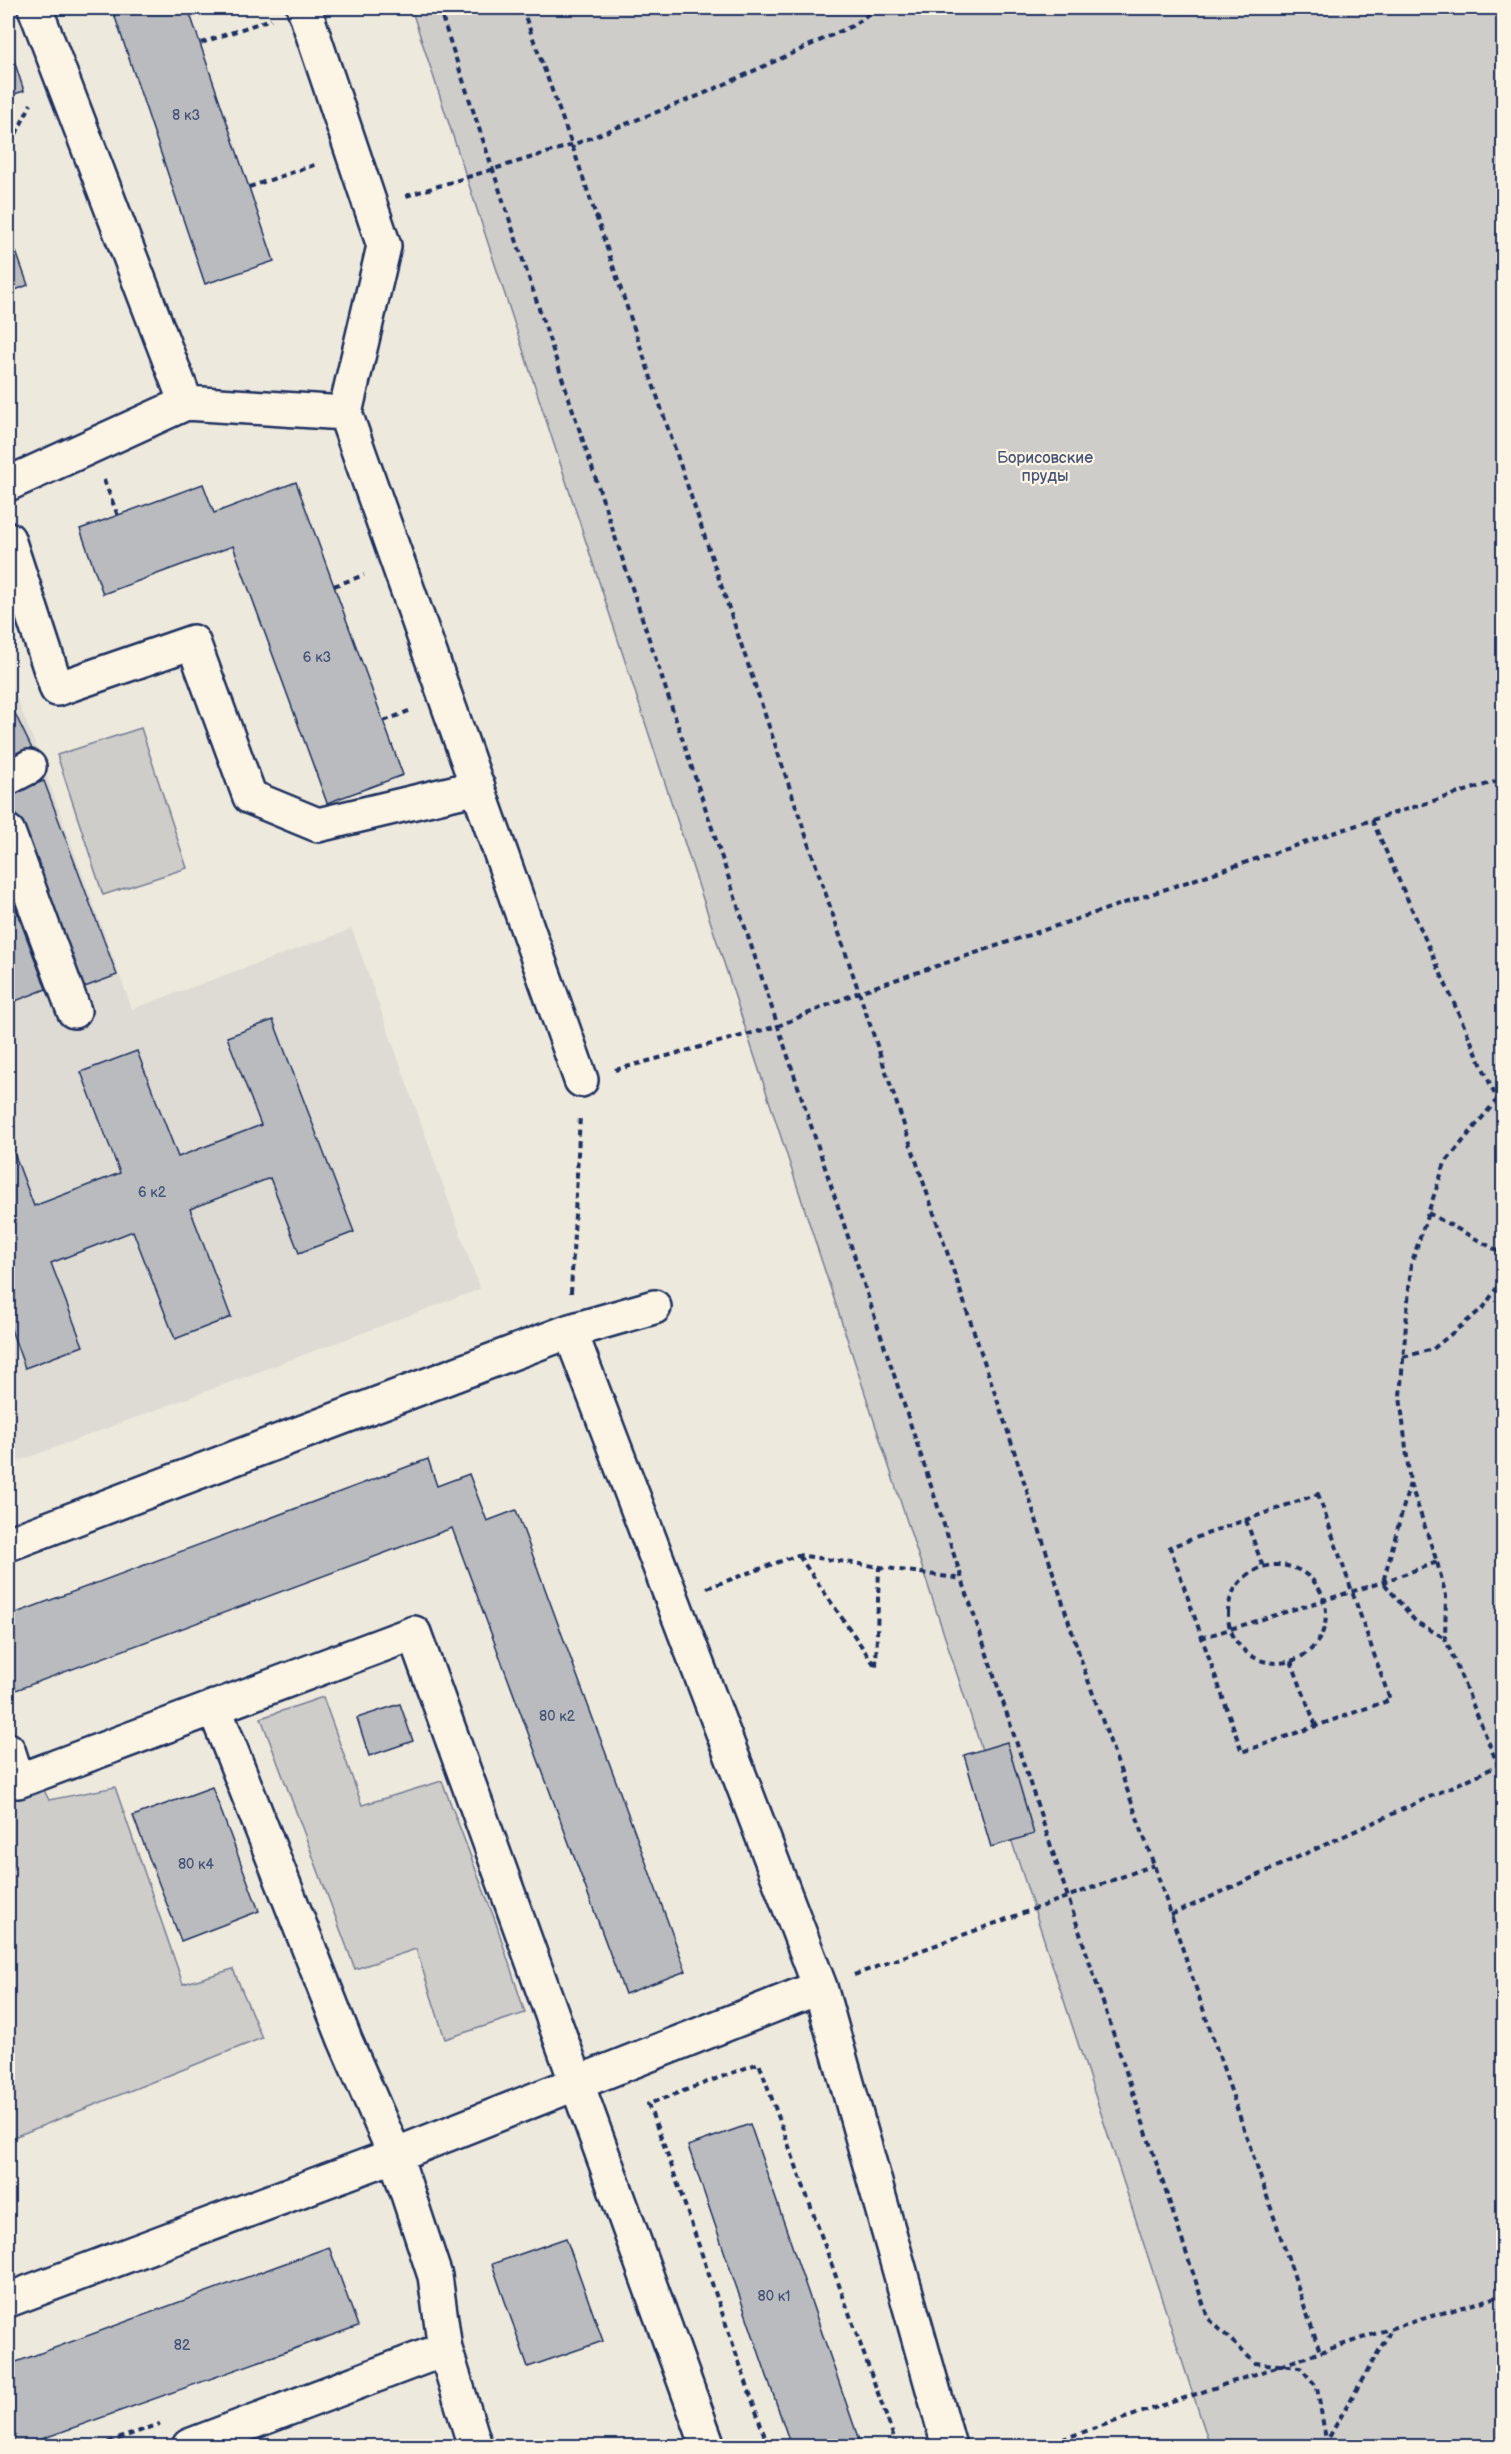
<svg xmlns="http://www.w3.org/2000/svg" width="1511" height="2454" viewBox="0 0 1511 2454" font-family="'Balsamiq Sans',sans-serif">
	<rect width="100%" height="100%" fill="#eee9dd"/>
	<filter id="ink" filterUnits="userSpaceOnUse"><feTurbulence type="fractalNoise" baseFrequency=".0167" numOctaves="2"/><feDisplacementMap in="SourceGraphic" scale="12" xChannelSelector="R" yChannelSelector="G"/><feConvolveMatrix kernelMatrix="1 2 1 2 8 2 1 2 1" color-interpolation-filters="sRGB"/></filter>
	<g filter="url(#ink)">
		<path fill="#dedbd4" d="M8,677L33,739L132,1009L352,929L480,1289L8,1465Z"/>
		<path fill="#cfcdca" stroke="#757e94" stroke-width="1.5" d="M411,8H1503V2446H1210Z
			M141,728L187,868L103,895L57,755Z
			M323,1697L362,1805L442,1781L496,1923L525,2013L445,2039L416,1949L355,1969L261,1718Z
			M17,1738L49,1800L115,1787L183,1984L233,1969L262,2038L9,2139H8V1742Z"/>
		<path fill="#babbbe" stroke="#1b2f5e" stroke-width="1.5" d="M112,8H188L274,261L205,284Z
			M11,51L24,91L8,96V53Z
			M8,229L28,285L8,293Z
			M296,482L403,775L327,803L233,546L103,594L80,529L203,484L214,513Z
			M8,699L32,749L8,761Z
			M44,781L117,975L82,988L8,794Z
			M8,888L46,989L8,1004Z
			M273,1020L354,1232L299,1253L270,1178L190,1209L231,1317L175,1339L133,1231L51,1263L83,1346L25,1368L8,1321V1137L34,1206L120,1173L81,1072L137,1051L178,1157L261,1125L227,1037Z
			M428,1459L437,1486L469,1474L487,1521L516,1510L686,1971L625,1994L452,1528L8,1693V1616Z
			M400,1704L413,1741L369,1756L357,1718Z
			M1007,1742L1034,1834L991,1847L964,1755Z
			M212,1787L259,1911L181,1941L133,1816Z
			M750,2124L861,2446H791L688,2146Z
			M566,2238L603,2341L528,2367L492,2264Z
			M329,2247L358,2326L22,2446H8V2365Z
			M632,2441L634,2446H617Z"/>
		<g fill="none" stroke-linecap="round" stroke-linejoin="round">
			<g stroke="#1b2f5e" stroke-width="38">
				<path id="minor" d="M35,8L186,403L345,413
					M304,8L384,246L345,413L581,1080
					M8,484L186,403
					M8,539L57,689L193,642L250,797L318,825L478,787
					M8,778L29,767
					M8,832L74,1011
					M570,1331L654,1307
					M8,1544L570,1331L820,1987L949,2446
					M214,1707L345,2040L395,2155L435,2276L445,2349L475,2446
					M8,1750L18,1781L414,1633L708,2446
					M8,2300L395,2155L820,1987
					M189,2446L445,2349"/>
			</g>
			<path stroke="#1b2f5e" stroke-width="4" stroke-dasharray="6 4.5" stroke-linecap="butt" d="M439,8L1208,2318L1255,2363L1300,2367L1317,2387L1327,2446
				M522,8L572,145L1008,1432L1083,1666L1154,1865L1320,2352
				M201,43L271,19
				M8,127L16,134L31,104
				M249,187L317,164
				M406,196L572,145L703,94L852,26L877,8
				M104,480L118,516
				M334,586L364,575
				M384,721L411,710
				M1372,820L1504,1115
				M615,1070L778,1026L859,992L1372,820L1504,779
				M1504,1091L1445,1163L1428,1213L1411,1265L1400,1396L1410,1483L1437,1562L1446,1596L1445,1638L1498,1765L1504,1772
				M1428,1213L1504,1254
				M571,1293L580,1115
				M1403,1357L1433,1349L1484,1307L1504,1277
				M1410,1483L1383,1582L1416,1622L1445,1638
				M1318,1494L1390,1700L1242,1752L1170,1547Z
				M1246,1520L1263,1567
				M799,1556L876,1667L879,1567
				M1228 1614a49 49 0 1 1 98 0a49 49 0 1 1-98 0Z
				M707,1588L798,1555L962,1579
				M1201,1638L1383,1582L1437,1562
				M1291,1661L1316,1726
				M1171,1915L1504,1763
				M854,1975L1154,1865
				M98,2446L160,2424
				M768,2446L667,2153L648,2104L759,2063L897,2446
				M1042,2446L1392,2328L1504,2295
				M1324,2446L1392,2328"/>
			<use href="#minor" stroke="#fcf5e5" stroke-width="33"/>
		</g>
	</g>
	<g text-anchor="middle" stroke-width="4.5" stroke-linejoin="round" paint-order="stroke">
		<g font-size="14" fill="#435276">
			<text x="186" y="120">8 к3</text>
			<text x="317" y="662">6 к3</text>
			<text x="152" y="1197">6 к2</text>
			<text x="557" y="1721">80 к2</text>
			<text x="196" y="1869">80 к4</text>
			<text x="774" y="2301">80 к1</text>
			<text x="182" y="2350">82</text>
		</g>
		<g font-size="16" fill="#485679" stroke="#fcf5e5">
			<text x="1045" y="463">Борисовские<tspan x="1045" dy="18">пруды</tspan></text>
		</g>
	</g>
	<rect width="1511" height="2454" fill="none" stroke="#fcf5e5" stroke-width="30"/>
	<rect x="15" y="15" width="1481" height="2424" fill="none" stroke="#1b2f5e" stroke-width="2" filter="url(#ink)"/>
</svg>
